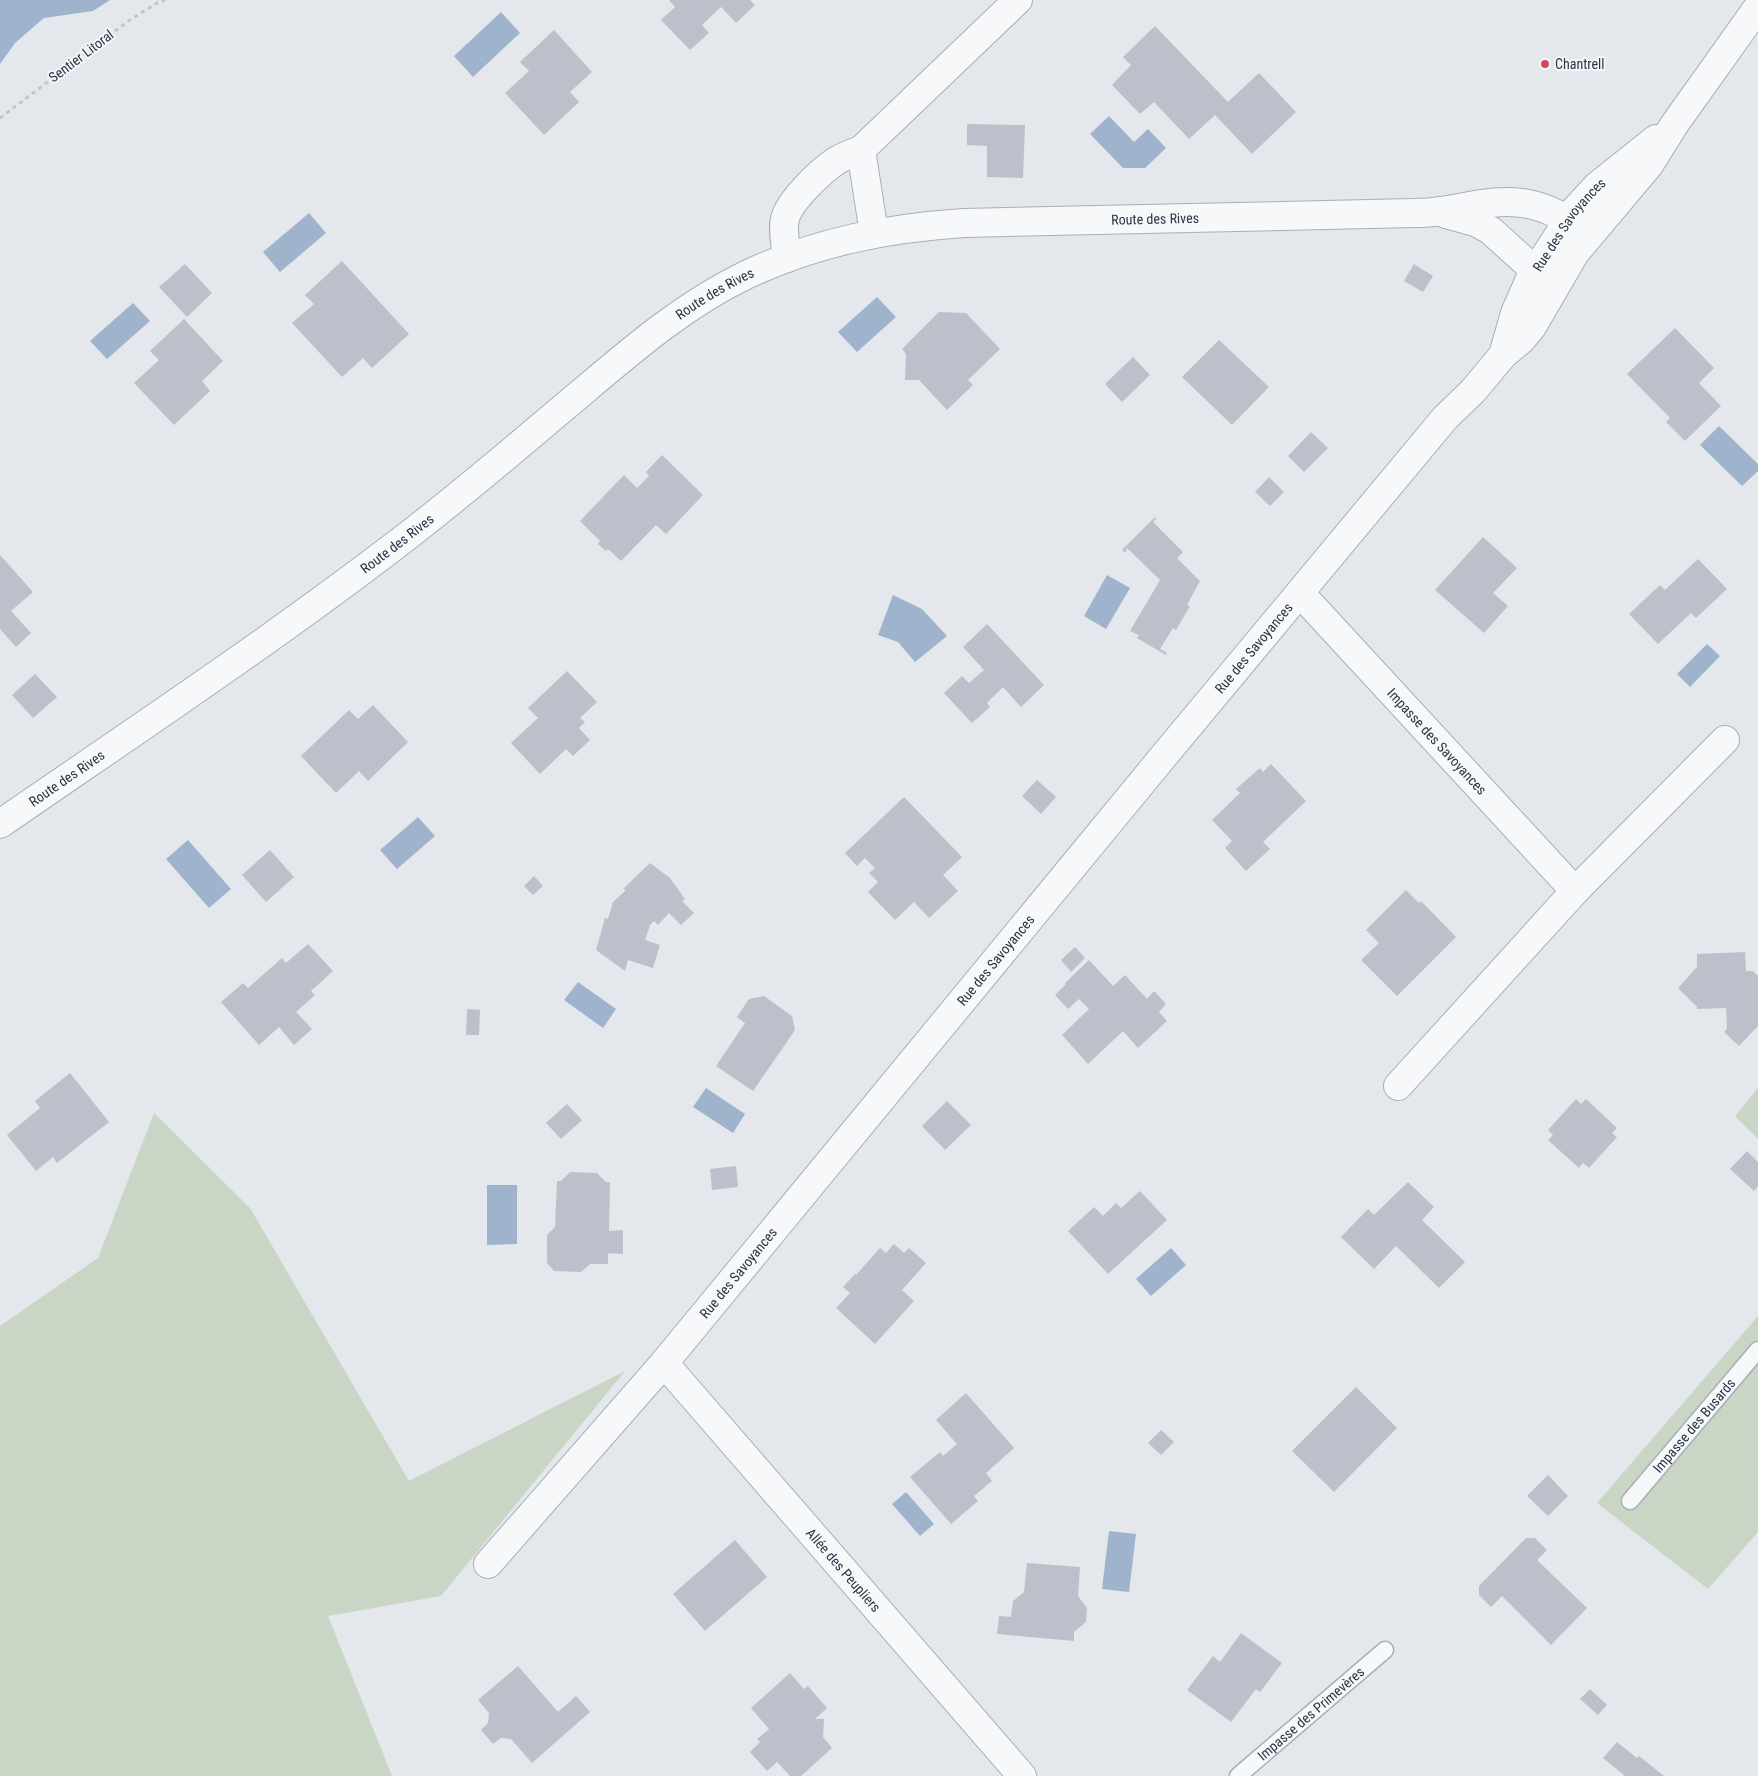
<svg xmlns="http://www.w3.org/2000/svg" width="1758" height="1776" viewBox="0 0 1758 1776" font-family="'Roboto Condensed',sans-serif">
	<rect width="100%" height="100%" fill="#e4e7ec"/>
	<path fill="#c9d6c5" d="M1758,1088V1139L1735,1116Z
		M154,1113L250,1208L409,1481L625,1371L441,1596L328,1616L392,1776H0V1326L98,1258Z
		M1758,1316V1532L1708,1589L1597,1503Z"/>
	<path fill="#9fb4cc" d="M0,0H110L93,11L44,18L15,43L0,64Z
		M501,12L520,33L473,77L454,56Z
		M1109,116L1134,142L1148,129L1166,148L1145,168H1123L1090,134Z
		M309,213L326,233L280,272L263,252Z
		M877,297L896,317L857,352L838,332Z
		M133,303L150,321L107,359L90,341Z
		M1719,426L1758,464V471L1742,486L1700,445Z
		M1107,575L1130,588L1106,629L1084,616Z
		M893,595L922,609L947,636L915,662L898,642L878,635Z
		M1707,644L1720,656L1690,687L1677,674Z
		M418,817L435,836L397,869L380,850Z
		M188,840L231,889L209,908L166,859Z
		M578,982L616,1009L603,1028L564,1000Z
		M706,1088L745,1114L733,1133L693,1107Z
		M487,1185H517V1244L487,1245Z
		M1171,1248L1186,1265L1151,1296L1136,1279Z
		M906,1492L934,1524L920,1536L892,1504Z
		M1109,1531L1136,1534L1129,1592L1102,1589Z"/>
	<path fill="#bbc0ca" d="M669,0H750L755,5L736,23L721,7L702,25L709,33L690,50L661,20L675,7Z
		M1155,26L1228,102L1259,73L1296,112L1252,154L1215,115L1189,139L1154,102L1140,114L1112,85L1131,65L1123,57Z
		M554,30L592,72L570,92L579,102L544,135L505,93L529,71L520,62Z
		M967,124L1025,125L1023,178L987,177V146L967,145Z
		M342,261L409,334L372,368L363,358L342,377L292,323L314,304L305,295Z
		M185,264L212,293L187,317L159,287Z
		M1414,264L1433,276L1423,292L1404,281Z
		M939,312L966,313L1000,349L968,380L973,385L947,410L919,380H905L906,354L902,349Z
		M184,319L223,361L202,381L210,391L174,425L134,383L159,360L150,351Z
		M1675,328L1714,368L1699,383L1721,406L1685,441L1666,422L1670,418L1627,374Z
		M1219,340L1269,387L1232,425L1182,377Z
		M1133,357L1150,375L1122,402L1105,384Z
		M1311,432L1328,448L1304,472L1288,456Z
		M662,455L703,495L666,534L656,525L621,561L608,549L606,551L598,544L600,541L580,521L624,475L637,488L649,476L646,472Z
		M1269,477L1284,492L1270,506L1255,492Z
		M1155,517L1156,519L1153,522L1183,552L1177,558L1200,581L1187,605L1190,606L1176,630L1173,628L1160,649L1167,653L1166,655L1137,638L1139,635L1130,631L1160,580L1127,548L1125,553L1122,550Z
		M1483,537L1517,568L1493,593L1508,606L1484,633L1435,590Z
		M0,555L33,592L11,611L31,633L16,647L0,629Z
		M1698,559L1727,589L1696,618L1691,613L1658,644L1629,614L1660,585L1665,590Z
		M987,624L1044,685L1021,707L1003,687L987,703L990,707L972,723L944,693L962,676L969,683L984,670L963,647Z
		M567,671L597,702L580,718L585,722L579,728L590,740L573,756L566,749L540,774L511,743L538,718L528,708Z
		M35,674L57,697L33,718L12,695Z
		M373,705L408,742L368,781L359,771L336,793L301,756L349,710L358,719Z
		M1271,764L1306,801L1263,842L1270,849L1246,871L1225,848L1232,841L1212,820L1240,793L1236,789L1260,768L1263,772Z
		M1037,780L1056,797L1041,814L1022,796Z
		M904,797L962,857L943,875L958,891L929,918L914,902L895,920L868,892L878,882L869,873L875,868L865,858L857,866L845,853Z
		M270,850L294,877L266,902L242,875Z
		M650,863L670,878L685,899L682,901L694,913L681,925L669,913L658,925L654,921L650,925L645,940L660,945L653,968L628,960L625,971L596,950L605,918L608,919L613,902L626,890L623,889Z
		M534,876L543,886L533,895L524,886Z
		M1406,890L1419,903L1421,901L1456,937L1397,996L1361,960L1379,943L1366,930Z
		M308,944L333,971L311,991L315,995L296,1012L312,1029L294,1045L279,1027L259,1045L221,1002L243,983L248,988L282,958L286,963Z
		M1075,947L1085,958L1071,972L1061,960Z
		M1745,952L1746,971H1753L1758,976V1026L1739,1046L1724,1032L1727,1029L1726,1008L1697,1009V1007L1678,988L1697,967V954Z
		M1089,960L1113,986L1125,975L1147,999L1154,991L1166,1004L1159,1012L1167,1021L1138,1048L1123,1031L1088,1064L1062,1035L1089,1009L1079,999L1068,1009L1055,995L1066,984L1065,983Z
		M764,996L792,1016L795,1030L753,1091L716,1066L745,1023L737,1017L749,999Z
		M467,1009L480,1010L479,1035H466Z
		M70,1073L109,1122L57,1163L53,1157L36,1171L7,1135L40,1108L35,1101Z
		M1576,1099L1581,1104L1586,1099L1617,1128L1612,1133L1617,1137L1589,1168L1583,1163L1579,1168L1548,1140L1553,1135L1548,1130Z
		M947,1101L971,1125L945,1150L922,1126Z
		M567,1104L582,1120L561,1139L546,1123Z
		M1747,1151L1758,1162V1186L1754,1191L1730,1169Z
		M736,1166L738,1187L712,1190L710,1169Z
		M570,1172L597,1173L606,1182H610L609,1231L623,1230V1254L608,1253V1264H590L581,1272L554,1271L547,1263V1235L555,1227L557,1181H561Z
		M1408,1182L1434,1207L1422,1220L1465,1262L1439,1288L1396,1246L1374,1269L1341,1237L1368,1209L1374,1215Z
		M1140,1191L1167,1220L1108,1274L1068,1231L1094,1207L1103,1216L1116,1203L1121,1208Z
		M894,1244L904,1253L909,1248L926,1263L902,1290L914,1301L875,1344L836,1308L850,1293L843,1287L855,1274L856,1275L880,1248L886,1253Z
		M1356,1387L1397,1428L1334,1492L1292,1451Z
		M966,1393L1014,1448L986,1473L992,1481L974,1496L978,1501L951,1524L910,1477L940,1452L943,1456L957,1444L936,1420Z
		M1161,1430L1174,1442L1161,1455L1148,1443Z
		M1548,1475L1568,1496L1548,1516L1527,1496Z
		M1526,1538H1535L1547,1550L1537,1560L1587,1608L1551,1645L1502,1596L1491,1607L1479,1595V1586Z
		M735,1540L767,1577L705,1631L673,1594Z
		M1027,1563L1080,1567L1078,1596L1087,1608L1086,1622L1074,1632V1641L997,1634L999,1616L1011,1617L1013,1601L1024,1592Z
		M1241,1633L1282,1663L1260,1692L1256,1689L1231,1722L1187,1690L1213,1656L1220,1662Z
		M518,1666L558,1712L576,1696L590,1712L532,1763L511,1739L501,1738L493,1744L481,1730L488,1723L489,1713L478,1700Z
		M790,1673L804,1689L808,1686L827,1708L815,1719H824L823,1737L832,1748L801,1776H790L777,1762L767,1771L750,1752L760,1742L757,1739L769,1729L751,1708Z
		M1590,1689L1607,1705L1598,1715L1580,1699Z
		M1617,1742L1637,1758L1639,1756L1664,1776H1623L1624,1775L1603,1758Z"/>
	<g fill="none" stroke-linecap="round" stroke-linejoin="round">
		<g stroke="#a9aeb7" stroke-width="19">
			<g id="service">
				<path id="s1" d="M1630,1501L1758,1350"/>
				<path id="s2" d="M1238,1776L1385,1650"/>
			</g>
		</g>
		<g stroke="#a9aeb7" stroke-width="30">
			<g id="minor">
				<path d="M1446,214L1475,222L1490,230L1549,283"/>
				<path d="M874,233L861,150L1018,0"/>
				<path d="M787,258C786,245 782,231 785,219C789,201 821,171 836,161C844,156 853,153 861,150"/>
				<path id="s3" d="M1503,355L1515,313L1529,281L1574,211L1597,186L1656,139"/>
				<path id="s4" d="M1300,593L1575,891"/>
				<path id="s5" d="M0,824C132,733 266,644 393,547C458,498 519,445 581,393C633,349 684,305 746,275C816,242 887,228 964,223L1413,213C1422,213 1431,213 1440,211C1469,207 1499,198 1528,204C1551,208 1571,222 1591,233"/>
				<path d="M1398,1086L1575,891L1725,740"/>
				<path id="s6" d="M664,1363L1022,1776"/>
				<path id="s7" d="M488,1564L664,1363L1158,763L1445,418L1473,391L1503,355L1521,340L1532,327L1575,253L1649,165L1674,125L1758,7"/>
			</g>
		</g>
		<path stroke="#c2c5cb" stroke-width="3" stroke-dasharray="4 4" stroke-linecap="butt" d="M0,118L127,22L157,3L165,0"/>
		<use href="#service" stroke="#f7f8fa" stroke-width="16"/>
		<use href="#minor" stroke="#f7f8fa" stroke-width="28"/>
	</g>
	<circle fill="#d1495b" stroke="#f4f6f9" stroke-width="2" cx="1545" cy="64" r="5"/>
	<g text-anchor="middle" stroke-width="4" stroke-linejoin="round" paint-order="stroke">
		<g font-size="14" fill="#2b3445" stroke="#f4f6f9">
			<text transform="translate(81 56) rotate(-37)" y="5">Sentier Litoral</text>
			<text dy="5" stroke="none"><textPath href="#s5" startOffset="1344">Route des Rives</textPath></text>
			<text dy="5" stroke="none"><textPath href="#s3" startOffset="148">Rue des Savoyances</textPath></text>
			<text dy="5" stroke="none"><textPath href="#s5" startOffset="891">Route des Rives</textPath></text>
			<text dy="5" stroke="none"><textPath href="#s5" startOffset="486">Route des Rives</textPath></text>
			<text dy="5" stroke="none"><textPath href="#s7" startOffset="1194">Rue des Savoyances</textPath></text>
			<text dy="5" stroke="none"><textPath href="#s4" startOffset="202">Impasse des Savoyances</textPath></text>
			<text dy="5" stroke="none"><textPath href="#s5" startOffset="81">Route des Rives</textPath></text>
			<text dy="5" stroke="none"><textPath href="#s7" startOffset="789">Rue des Savoyances</textPath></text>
			<text dy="5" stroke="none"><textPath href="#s7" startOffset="384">Rue des Savoyances</textPath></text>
			<text dy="5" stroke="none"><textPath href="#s1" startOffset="99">Impasse des Busards</textPath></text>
			<text dy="5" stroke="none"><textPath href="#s6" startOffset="274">Allée des Peupliers</textPath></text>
			<text dy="5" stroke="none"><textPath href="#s2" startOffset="96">Impasse des Primevères</textPath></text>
		</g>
		<g font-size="14" fill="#2b3445" stroke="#f4f6f9" text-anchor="start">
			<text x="1555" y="69">Chantrell</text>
		</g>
	</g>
</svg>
